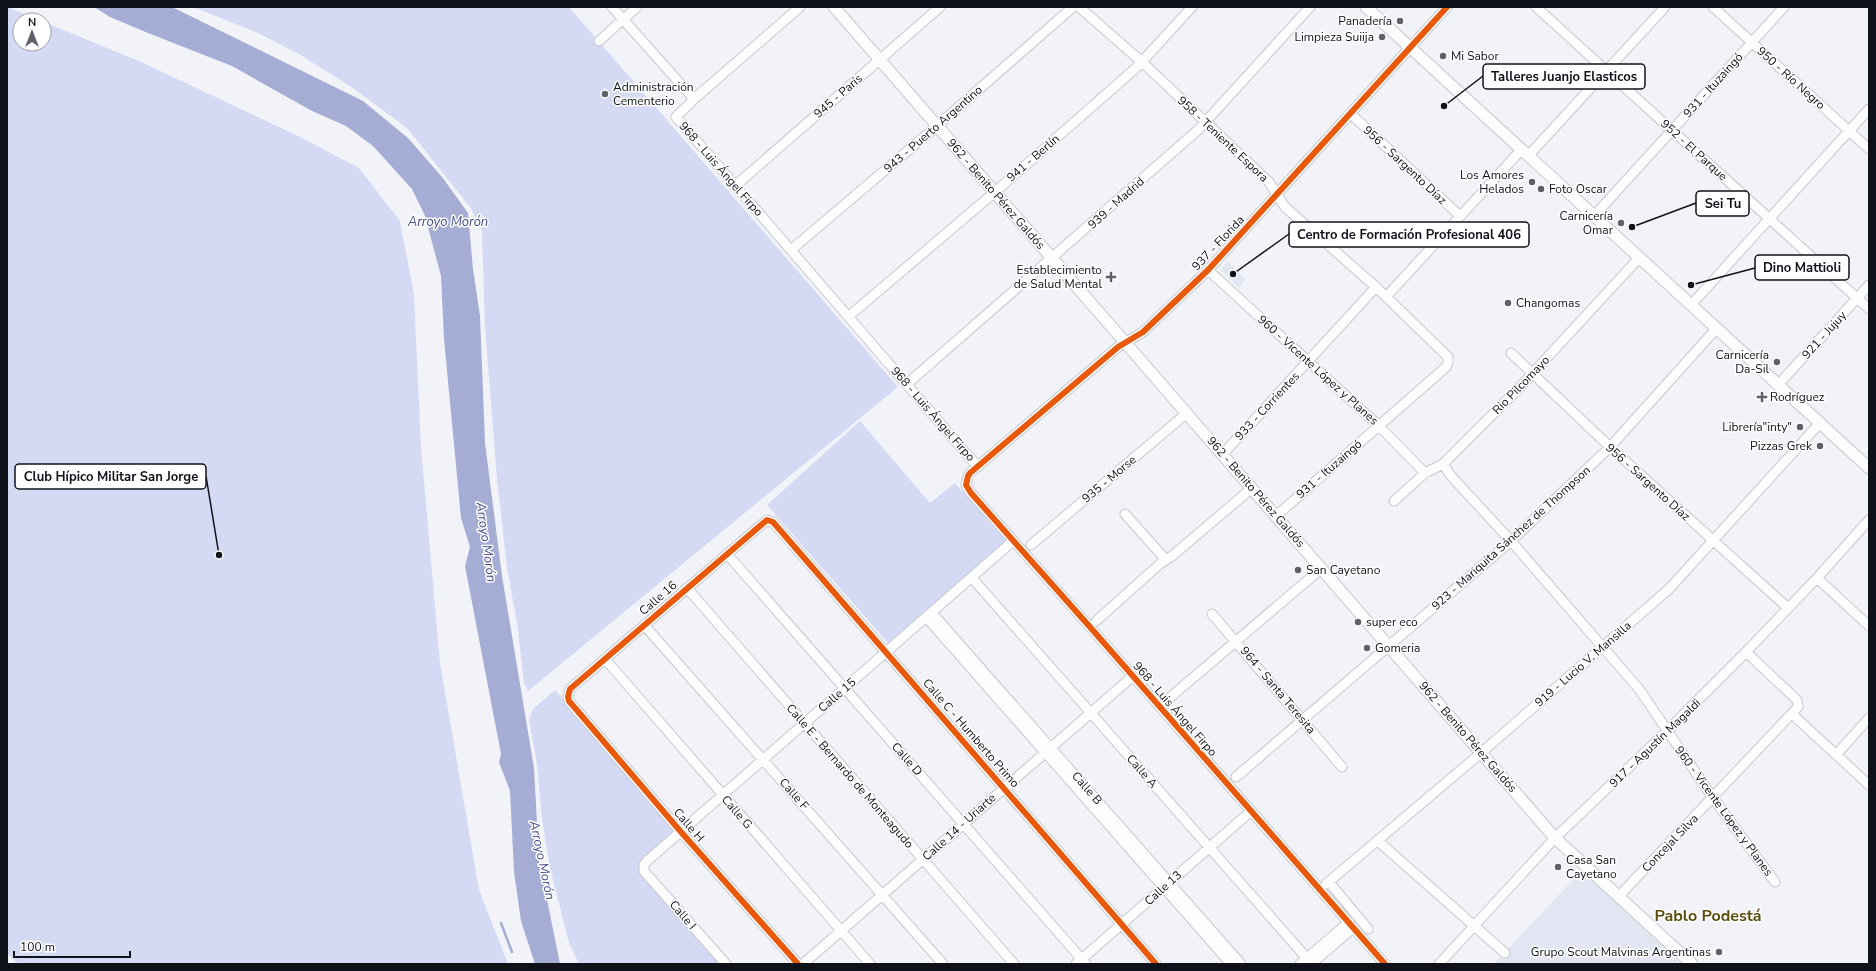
<svg xmlns="http://www.w3.org/2000/svg" width="1876" height="971" viewBox="0 0 1876 971" font-family="'Nunito Sans',sans-serif">
	<rect width="100%" height="100%" fill="#f2f3f8"/>
	<path fill="#e2e5f2" d="M1228,262L1245,279L1239,288L1221,270Z
		M1583,869L1680,964H1494Z"/>
	<path fill="#d4daf4" d="M7,7L40,20H20V44H44V22L139,61L296,135L359,168L400,221L414,295L421,447L440,663L479,890L508,964H18L7,953Z
		M193,7H569L898,387L528,691L524,683L517,623L507,568L497,479L485,328L482,231L470,207L407,128L353,88L299,54L258,33Z
		M860,421L930,503L955,483L1007,541L888,643L767,505Z
		M555,690L676,832L641,863L721,964H579L569,943L550,868L542,819L537,765L529,720L533,709Z"/>
	<path fill="#a6add4" d="M94,7H172L363,101L408,138L442,177L468,213L473,269L480,316L485,443L502,576L534,768L539,860L560,964H535L521,921L514,872L510,791L499,762L501,754L465,566L470,547L461,518L444,339L441,276L425,216L412,189L373,146L346,126L312,111L232,66L148,33L110,17Z"/>
	<g fill="none" stroke-linecap="round" stroke-linejoin="round">
		<path stroke="#a6add4" stroke-width="2.5" d="M501,923L512,952"/>
		<g stroke="#c7c8cf" stroke-width="11">
			<path id="minor" d="M612,7L694,99
				M800,7L694,99L676,117L978,467
				M1079,7L1142,62L1269,182L1285,207L1376,287L1448,357V363L1446,367L1276,516
				M1536,7L1869,309
				M1713,7L1869,149
				M599,41L637,7
				M1351,114L1460,216
				M1529,155L1665,7
				M735,186L940,7
				M1594,216L1784,7
				M791,250L937,126L1073,7
				M1208,270L1378,425L1425,473
				M1386,297L1522,149
				M1691,305L1869,109
				M849,316L995,192L1137,67L1192,7
				M1511,353L1610,447L1788,608
				M907,384L1198,130L1310,7
				M1778,385L1869,285
				M1223,454L1376,287
				M1443,464L1451,476L1511,541L1639,689L1713,798L1775,882
				M1394,501L1425,473L1443,464L1519,388L1639,258
				M1125,514L1166,560
				M1031,545L1187,413
				M727,554L1086,964
				M972,578L1312,964
				M1817,578L1869,626
				M687,588L1014,964
				M932,613L1241,964
				M1212,614L1342,767
				M927,618L1231,964
				M1096,621L1161,563L1172,556L1252,488
				M644,625L943,964
				M605,659L870,964
				M1167,700L1322,568
				M1792,714L1869,785
				M1836,755L1869,718
				M1236,777L1511,541L1610,447L1716,329
				M1378,841L1505,953
				M1329,882L1368,929
				M1326,884L1481,753L1669,589L1819,424
				M1619,896L1798,707L1797,700L1746,652
				M726,964L644,871V865L646,862L1013,541
				M798,964L681,832L569,701L568,697L570,689L767,520L773,522L1156,964
				M803,964L1133,676
				M1076,964L1250,812
				M1300,964L1349,922
				M1311,964L1353,928
				M1385,964L1090,627L971,493L966,485L968,476L970,473L1118,347L1143,332L1208,270L1447,7
				M1439,964L1555,838L1667,731L1746,652L1817,578L1869,520"/>
		</g>
		<g stroke="#c7c8cf" stroke-width="13">
			<path id="major" d="M834,7L1555,838L1692,964
				M1366,7L1869,468"/>
		</g>
		<use href="#minor" stroke="#fdfdfe" stroke-width="9"/>
		<use href="#major" stroke="#fdfdfe" stroke-width="11"/>
		<g stroke="#fff" stroke-width="8">
			<path id="cycleway" d="M798,964L681,832L569,701L568,697L570,689L767,520L773,522L1156,964
				M1385,964L1090,627L971,493L966,485L968,476L970,473L1118,347L1143,332L1208,270L1447,7"/>
		</g>
		<use href="#cycleway" stroke="#e8590c" stroke-width="6"/>
	</g>
	<g fill="#5f6168" stroke="#fff" stroke-width="1.5">
		<circle cx="1400" cy="21" r="4"/>
		<circle cx="1382" cy="37" r="4"/>
		<circle cx="1443" cy="56" r="4"/>
		<circle cx="605" cy="94" r="4"/>
		<circle cx="1532" cy="182" r="4"/>
		<circle cx="1541" cy="189" r="4"/>
		<circle cx="1621" cy="223" r="4"/>
		<path d="M1109 271h4v4h4v4h-4v4h-4v-4h-4v-4h4z"/>
		<circle cx="1508" cy="303" r="4"/>
		<circle cx="1777" cy="362" r="4"/>
		<path d="M1760 391h4v4h4v4h-4v4h-4v-4h-4v-4h4z"/>
		<circle cx="1800" cy="427" r="4"/>
		<circle cx="1820" cy="446" r="4"/>
		<circle cx="1298" cy="570" r="4"/>
		<circle cx="1358" cy="622" r="4"/>
		<circle cx="1367" cy="648" r="4"/>
		<circle cx="1558" cy="867" r="4"/>
		<circle cx="1719" cy="952" r="4"/>
	</g>
	<g text-anchor="middle" stroke-width="3" stroke-linejoin="round" paint-order="stroke">
		<g font-size="12" fill="#10121a" stroke="#fff" text-anchor="end">
			<text x="1392" y="25">Panadería</text>
			<text x="1374" y="41">Limpieza Suiija</text>
			<text x="1451" y="60" text-anchor="start">Mi Sabor</text>
			<text x="613" y="91" text-anchor="start">Administración<tspan x="613" dy="14">Cementerio</tspan></text>
			<text x="1524" y="179">Los Amores<tspan x="1524" dy="14">Helados</tspan></text>
			<text x="1549" y="193" text-anchor="start">Foto Oscar</text>
			<text x="1613" y="220">Carnicería<tspan x="1613" dy="14">Omar</tspan></text>
			<text x="1102" y="274">Establecimiento<tspan x="1102" dy="14">de Salud Mental</tspan></text>
			<text x="1516" y="307" text-anchor="start">Changomas</text>
			<text x="1769" y="359">Carnicería<tspan x="1769" dy="14">Da-Sil</tspan></text>
			<text x="1770" y="401" text-anchor="start">Rodríguez</text>
			<text x="1792" y="431">Librería"inty"</text>
			<text x="1812" y="450">Pizzas Grek</text>
			<text x="1306" y="574" text-anchor="start">San Cayetano</text>
			<text x="1366" y="626" text-anchor="start">super eco</text>
			<text x="1375" y="652" text-anchor="start">Gomeria</text>
			<text x="1566" y="864" text-anchor="start">Casa San<tspan x="1566" dy="14">Cayetano</tspan></text>
			<text x="1711" y="956">Grupo Scout Malvinas Argentinas</text>
		</g>
		<g font-size="12" fill="#10121a" stroke="#fff">
			<text transform="translate(1791 78) rotate(42)" y="4">950 - Río Negro</text>
			<text transform="translate(1713 85) rotate(-48)" y="4">931 - Ituzaingó</text>
			<text transform="translate(838 96) rotate(-41)" y="4">945 - París</text>
			<text transform="translate(933 129) rotate(-41)" y="4">943 - Puerto Argentino</text>
			<text transform="translate(1223 139) rotate(43)" y="4">958 - Teniente Espora</text>
			<text transform="translate(1694 150) rotate(42)" y="4">952 - El Parque</text>
			<text transform="translate(1033 158) rotate(-41)" y="4">941 - Berlín</text>
			<text transform="translate(1405 165) rotate(43)" y="4">956 - Sargento Díaz</text>
			<text transform="translate(721 169) rotate(49)" y="4">968 - Luis Ángel Firpo</text>
			<text transform="translate(996 194) rotate(49)" y="4">962 - Benito Pérez Galdós</text>
			<text transform="translate(1116 203) rotate(-42)" y="4">939 - Madrid</text>
			<text transform="translate(1218 243) rotate(-47)" y="4">937 - Florida</text>
			<text transform="translate(1824 335) rotate(-48)" y="4">921 - Jujuy</text>
			<text transform="translate(1318 370) rotate(42)" y="4">960 - Vicente López y Planes</text>
			<text transform="translate(1521 385) rotate(-46)" y="4">Rio Pilcomayo</text>
			<text transform="translate(1267 406) rotate(-47)" y="4">933 - Corrientes</text>
			<text transform="translate(933 414) rotate(49)" y="4">968 - Luis Ángel Firpo</text>
			<text transform="translate(1329 469) rotate(-41)" y="4">931 - Ituzaingó</text>
			<text transform="translate(1109 479) rotate(-40)" y="4">935 - Morse</text>
			<text transform="translate(1648 482) rotate(42)" y="4">956 - Sargento Díaz</text>
			<text transform="translate(1256 492) rotate(49)" y="4">962 - Benito Pérez Galdós</text>
			<text transform="translate(1511 538) rotate(-42)" y="4">923 - Mariquita Sánchez de Thompson</text>
			<text transform="translate(658 598) rotate(-41)" y="4">Calle 16</text>
			<text transform="translate(1583 664) rotate(-41)" y="4">919 - Lucio V. Mansilla</text>
			<text transform="translate(1278 690) rotate(50)" y="4">964 - Santa Teresita</text>
			<text transform="translate(837 695) rotate(-41)" y="4">Calle 15</text>
			<text transform="translate(1175 709) rotate(49)" y="4">968 - Luis Ángel Firpo</text>
			<text transform="translate(971 733) rotate(49)" y="4">Calle C - Humberto Primo</text>
			<text transform="translate(1468 737) rotate(49)" y="4">962 - Benito Pérez Galdós</text>
			<text transform="translate(1655 743) rotate(-44)" y="4">917 - Agustín Magaldi</text>
			<text transform="translate(907 759) rotate(49)" y="4">Calle D</text>
			<text transform="translate(1142 771) rotate(49)" y="4">Calle A</text>
			<text transform="translate(850 776) rotate(49)" y="4">Calle E - Bernardo de Monteagudo</text>
			<text transform="translate(1087 788) rotate(49)" y="4">Calle B</text>
			<text transform="translate(794 794) rotate(49)" y="4">Calle F</text>
			<text transform="translate(1724 811) rotate(54)" y="4">960 - Vicente López y Planes</text>
			<text transform="translate(737 812) rotate(49)" y="4">Calle G</text>
			<text transform="translate(689 825) rotate(49)" y="4">Calle H</text>
			<text transform="translate(959 827) rotate(-42)" y="4">Calle 14 - Uriarte</text>
			<text transform="translate(1670 843) rotate(-46)" y="4">Concejal Silva</text>
			<text transform="translate(1163 888) rotate(-42)" y="4">Calle 13</text>
			<text transform="translate(683 915) rotate(49)" y="4">Calle I</text>
		</g>
		<g font-size="13" font-style="italic" fill="#42498c" stroke="#fff">
			<text x="448" y="226">Arroyo Morón</text>
			<text transform="translate(487 542) rotate(82)" y="5">Arroyo Morón</text>
			<text transform="translate(543 860) rotate(78)" y="5">Arroyo Morón</text>
		</g>
		<g font-size="16" font-weight="bold" fill="#5a4d0d" stroke="#fff">
			<text x="1708" y="921">Pablo Podestá</text>
		</g>
	</g>
	<path fill="none" stroke="#10121a" stroke-width="1.5" d="M1444 106L1483 76M1632 227L1696 203M1233 274L1289 234M1691 285L1755 268M219 555L206 476"/>
	<g fill="#10121a" stroke="#fff" stroke-width="1.5">
		<circle cx="1444" cy="106" r="4"/>
		<circle cx="1632" cy="227" r="4"/>
		<circle cx="1233" cy="274" r="4"/>
		<circle cx="1691" cy="285" r="4"/>
		<circle cx="219" cy="555" r="4"/>
	</g>
	<g fill="#fff" stroke="#10121a" stroke-width="1.5">
		<rect x="1483" y="64" width="162" height="25" rx="4"/>
		<rect x="1696" y="191" width="53" height="25" rx="4"/>
		<rect x="1289" y="222" width="240" height="25" rx="4"/>
		<rect x="1755" y="255" width="94" height="25" rx="4"/>
		<rect x="15" y="464" width="191" height="25" rx="4"/>
	</g>
	<g font-size="13" text-anchor="middle" font-weight="bold" fill="#10121a">
		<text x="1564" y="81">Talleres Juanjo Elasticos</text>
		<text x="1723" y="208">Sei Tu</text>
		<text x="1409" y="239">Centro de Formación Profesional 406</text>
		<text x="1802" y="272">Dino Mattioli</text>
		<text x="111" y="481">Club Hípico Militar San Jorge</text>
	</g>
	<rect width="1876" height="971" fill="none" stroke="#10121a" stroke-width="16"/>
	<g transform="translate(32 32)"><circle r="19" fill="#ffffff" stroke="#9fa0a3"/>
	<path d="M0-3L7 15L0 10L-7 15Z" fill="#5f6168"/>
	<text y="-6" font-size="11" font-weight="bold" text-anchor="middle" fill="#10121a">N</text>
	</g>
	<path d="M14 951v6h116v-6" fill="none" stroke="#10121a" stroke-width="2"/>
	<text x="20" y="951" font-size="12" fill="#10121a" stroke="#ffffff" stroke-width="3" paint-order="stroke">100 m</text>
</svg>
